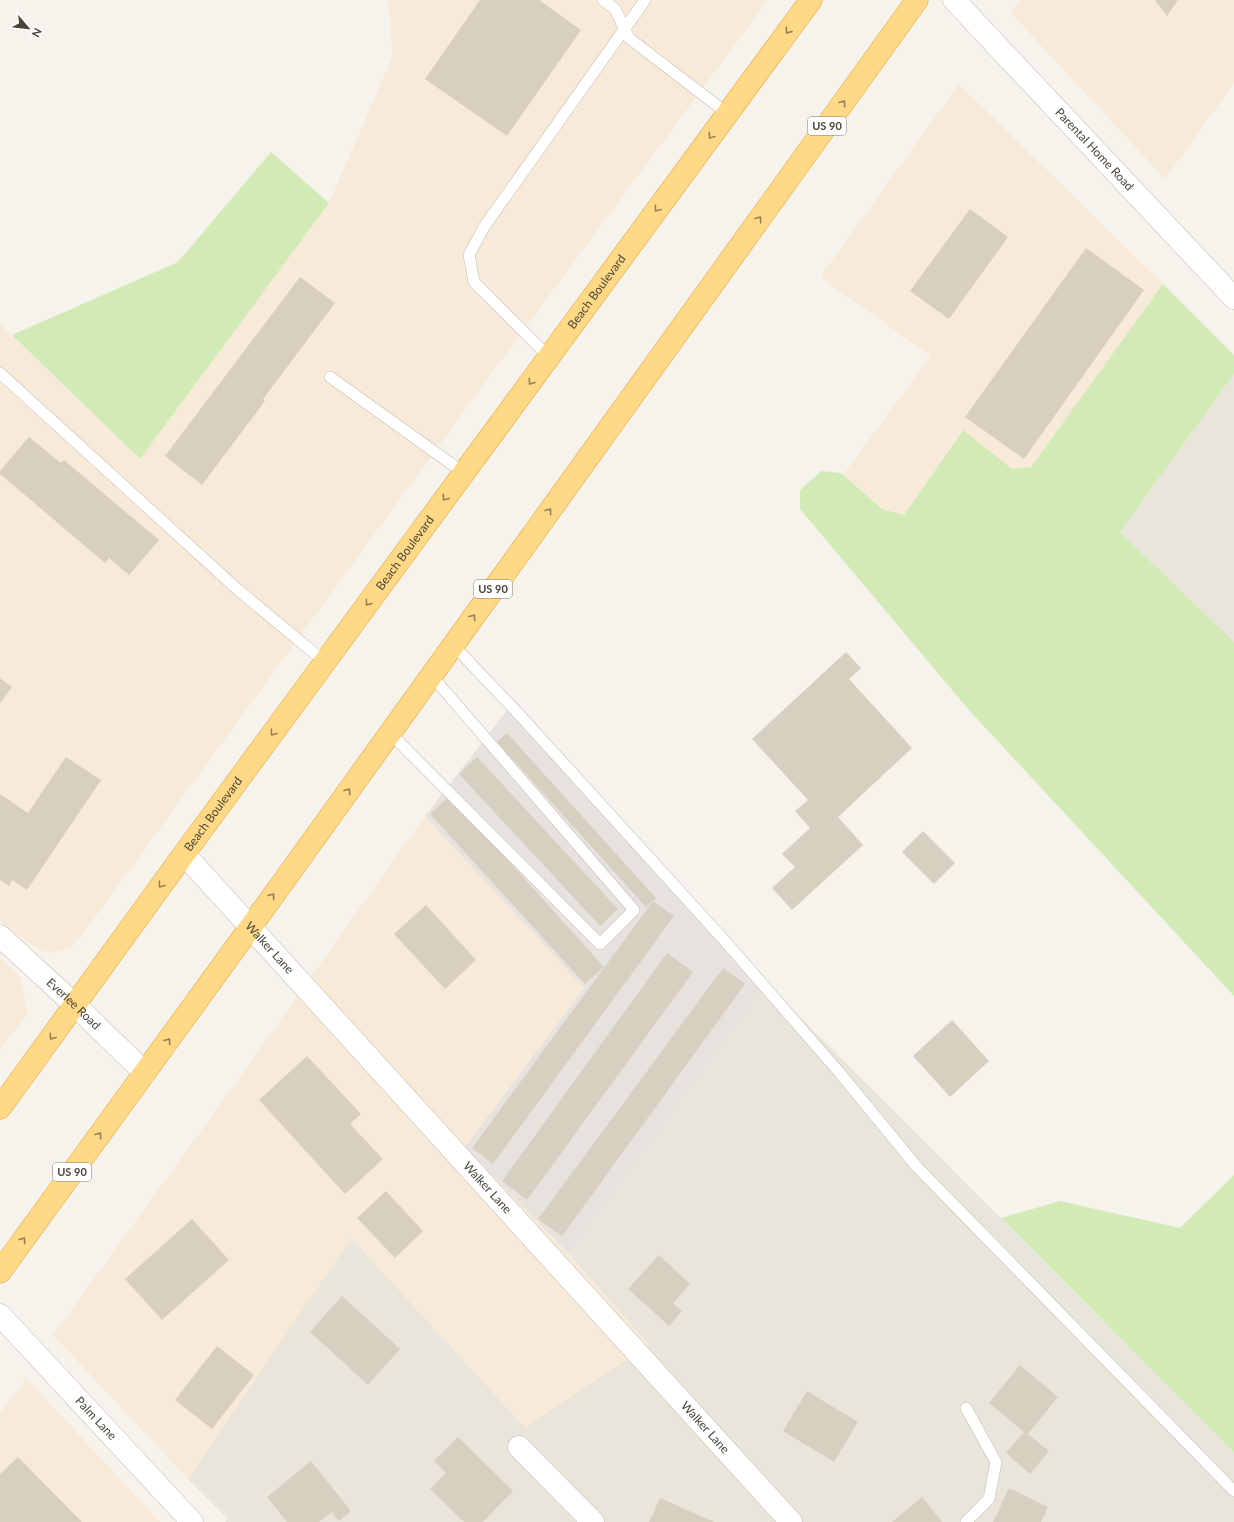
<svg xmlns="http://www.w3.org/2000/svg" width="1234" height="1522" viewBox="0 0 1234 1522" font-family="Lato,sans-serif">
	<rect width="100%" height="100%" fill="#f6f3ec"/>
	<path fill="#eae5da" d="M1234,374V642L1120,532Z
		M767,984L1234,1452V1522H225L228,1519L188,1479L351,1237L525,1427L649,1345L569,1254Z"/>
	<path fill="#f7ead8" d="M388,0H768L494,370L82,935L70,948L50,953L37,949L0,921V324L140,459L329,203L393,56Z
		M1021,0H1234V83L1165,179L1011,13Z
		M959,84L1163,284L1031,467L1012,469L962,430L904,515L882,509L843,475L931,356L820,277Z
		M425,816L584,988L465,1147L569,1254L649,1345L525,1428L351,1238L188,1479L53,1335L235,1084Z
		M0,958L21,978L28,1013L0,1049Z
		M26,1378L160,1522H0V1414Z"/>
	<path fill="#e6e2dd" d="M515,700L767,984L569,1254L465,1147L584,988L425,816Z"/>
	<path fill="#d2eab5" d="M271,152L329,203L140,459L12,335L178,262Z
		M1163,284L1234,355V374L1120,532L1234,642V996L968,709L800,509V490L821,471L841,473L882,509L904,515L963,430L1012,469L1031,467Z
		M1234,1175V1452L1001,1218L1060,1201L1180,1228Z"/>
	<path fill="#d8cfc1" d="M480,0H539L581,30L507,136L425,79Z
		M1155,0H1178L1167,16Z
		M970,209L1008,237L949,319L910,291Z
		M1086,248L1144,290L1024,459L965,417Z
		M300,277L335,303L263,399L265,401L202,485L165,456Z
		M29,437L61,463L64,460L159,540L129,575L109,558L105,563L0,474V471Z
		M846,652L861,668L849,679L912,748L838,817L863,845L792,910L772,888L795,867L782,854L810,828L795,811L808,800L752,739Z
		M0,678L12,687L0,703Z
		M507,733L656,898L646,907L497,742Z
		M66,757L101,780L27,890L12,880L9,886L0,880V794L28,813Z
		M477,757L618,909L600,926L459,774Z
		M450,796L604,967L585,984L430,814Z
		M923,831L955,863L934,884L902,852Z
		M653,901L674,916L493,1164L472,1148Z
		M426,905L476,960L445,989L394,934Z
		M667,953L693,972L527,1200L502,1181Z
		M723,968L745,984L562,1236L538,1219Z
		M952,1020L989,1061L950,1097L913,1056Z
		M307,1056L361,1114L350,1124L383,1159L345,1194L259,1100Z
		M386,1191L423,1231L395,1258L357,1218Z
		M192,1219L229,1260L162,1320L125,1279Z
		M659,1255L690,1284L673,1303L682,1311L669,1326L628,1289Z
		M342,1296L400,1349L368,1385L310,1332Z
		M217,1346L254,1375L212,1429L175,1400Z
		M1020,1365L1058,1397L1028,1434L1049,1451L1030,1474L1006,1453L1024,1432L989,1403Z
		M807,1391L858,1422L834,1462L783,1431Z
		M458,1437L513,1491L483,1522H464L430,1489L446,1473L434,1461Z
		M18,1457L82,1522H0V1474Z
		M311,1461L351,1511L339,1521L332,1512L319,1522H287L267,1497Z
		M1009,1488L1048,1507L1041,1522H993Z
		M922,1497L942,1522H892Z
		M660,1498L714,1522H649Z"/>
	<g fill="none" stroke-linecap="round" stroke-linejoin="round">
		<g stroke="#c2bbae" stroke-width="12">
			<path id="service" d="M603,0L615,9L629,38L728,114
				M549,357L474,282L469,255L484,227L645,0
				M0,373L237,589L325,662
				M330,377L464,473
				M453,645L516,711L724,940L839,1072L917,1167L1234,1491
				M390,733L600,944L634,910L431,675
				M966,1522L989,1499L996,1462L966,1408"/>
		</g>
		<g stroke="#c2bbae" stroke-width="23">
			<g id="minor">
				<path id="s1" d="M954,0L1234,298"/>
				<path id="s2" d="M184,854L791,1522"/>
				<path id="s3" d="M0,936L75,1005L145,1073"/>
				<path id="s4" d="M0,1315L192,1522"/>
				<path d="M519,1447L593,1522"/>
			</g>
		</g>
		<g stroke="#e0a43c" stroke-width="23">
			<g id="trunk">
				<path id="s5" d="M0,1108L184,854L811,0"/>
				<path d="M0,1272L273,896L917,0"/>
			</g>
		</g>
		<use href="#service" stroke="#fff" stroke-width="11"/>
		<use href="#minor" stroke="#fff" stroke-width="22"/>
		<use href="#trunk" stroke="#ffd985" stroke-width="22"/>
	</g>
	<defs><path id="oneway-chevron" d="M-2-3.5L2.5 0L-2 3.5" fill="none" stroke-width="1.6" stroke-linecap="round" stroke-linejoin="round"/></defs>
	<g stroke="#938057">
		<use href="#oneway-chevron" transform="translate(788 31) rotate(126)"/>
		<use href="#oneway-chevron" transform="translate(843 103) rotate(-54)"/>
		<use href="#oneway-chevron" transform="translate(711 136) rotate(126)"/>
		<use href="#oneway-chevron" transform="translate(657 209) rotate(126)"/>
		<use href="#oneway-chevron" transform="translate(759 219) rotate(-54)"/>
		<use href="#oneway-chevron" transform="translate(531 382) rotate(126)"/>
		<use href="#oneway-chevron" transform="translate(445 498) rotate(126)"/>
		<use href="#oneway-chevron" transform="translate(549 511) rotate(-54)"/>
		<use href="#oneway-chevron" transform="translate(368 603) rotate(126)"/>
		<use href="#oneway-chevron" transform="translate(473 617) rotate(-54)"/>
		<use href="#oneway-chevron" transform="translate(273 733) rotate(126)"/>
		<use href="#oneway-chevron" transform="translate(348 791) rotate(-54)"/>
		<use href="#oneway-chevron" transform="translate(161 885) rotate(126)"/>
		<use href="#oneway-chevron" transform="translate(272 896) rotate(-54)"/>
		<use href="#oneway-chevron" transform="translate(52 1037) rotate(126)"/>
		<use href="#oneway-chevron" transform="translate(168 1041) rotate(-54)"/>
		<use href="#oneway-chevron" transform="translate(99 1135) rotate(-54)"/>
		<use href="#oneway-chevron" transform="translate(23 1240) rotate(-54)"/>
	</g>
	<g text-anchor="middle" stroke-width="4" stroke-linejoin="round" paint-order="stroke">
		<g fill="#fff" stroke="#817c74" stroke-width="1">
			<rect x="808" y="117" width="38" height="18" rx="3"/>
			<rect x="474" y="580" width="38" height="18" rx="3"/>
			<rect x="53" y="1163" width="38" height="18" rx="3"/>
		</g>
		<g font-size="11" font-weight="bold" fill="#4b4439">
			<text x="827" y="130">US 90</text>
			<text x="493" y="593">US 90</text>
			<text x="72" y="1176">US 90</text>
		</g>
		<g font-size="12" fill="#4b4439" stroke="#fff">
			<text dy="4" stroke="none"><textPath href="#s1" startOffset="205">Parental Home Road</textPath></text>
			<text dy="4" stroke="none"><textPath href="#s5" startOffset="1011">Beach Boulevard</textPath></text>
			<text dy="4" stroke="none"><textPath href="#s5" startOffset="687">Beach Boulevard</textPath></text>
			<text dy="4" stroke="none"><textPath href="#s5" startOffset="363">Beach Boulevard</textPath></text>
			<text dy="4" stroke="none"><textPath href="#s2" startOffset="127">Walker Lane</textPath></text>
			<text dy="4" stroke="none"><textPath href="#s3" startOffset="100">Everlee Road</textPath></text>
			<text dy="4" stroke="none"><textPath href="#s2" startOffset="451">Walker Lane</textPath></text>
			<text dy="4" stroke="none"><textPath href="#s4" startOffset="141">Palm Lane</textPath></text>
			<text dy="4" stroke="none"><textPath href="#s2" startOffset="775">Walker Lane</textPath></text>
		</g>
	</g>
	<g transform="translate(28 28) rotate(118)" stroke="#ffffff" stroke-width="3" paint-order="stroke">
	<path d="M0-3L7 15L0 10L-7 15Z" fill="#4b4439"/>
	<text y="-6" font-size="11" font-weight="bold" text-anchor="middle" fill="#4b4439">N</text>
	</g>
</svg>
